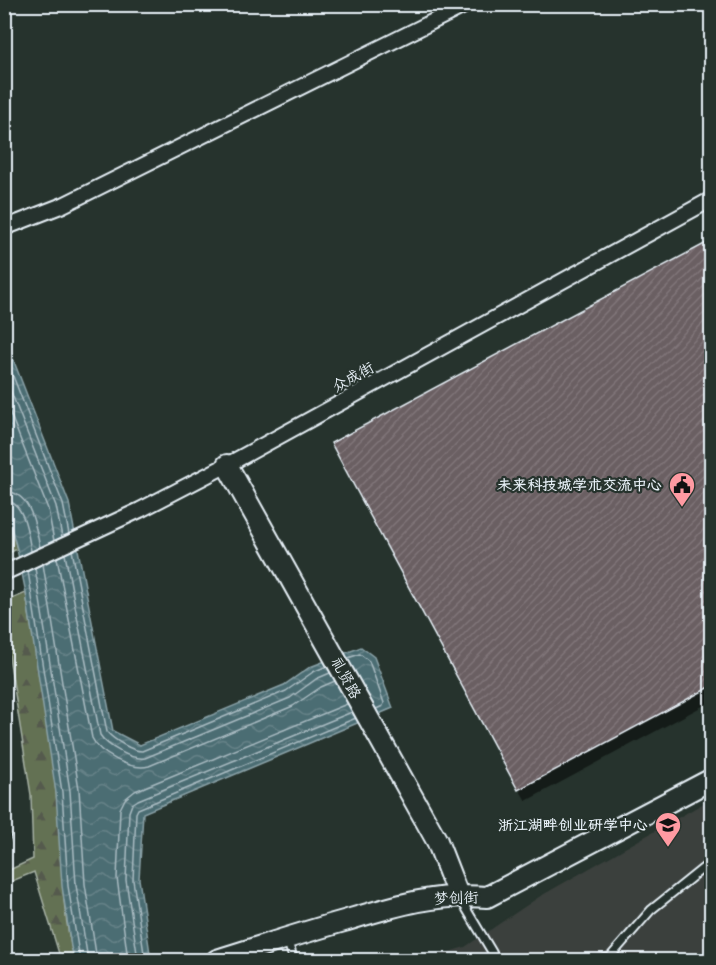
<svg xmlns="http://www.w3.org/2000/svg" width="716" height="965" viewBox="0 0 716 965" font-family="Mali,'LXGW WenKai TC',sans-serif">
	<defs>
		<pattern id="forest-firs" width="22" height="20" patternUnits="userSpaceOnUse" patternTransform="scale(1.5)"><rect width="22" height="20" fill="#647152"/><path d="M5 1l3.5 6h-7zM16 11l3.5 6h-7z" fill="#545a4e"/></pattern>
		<pattern id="water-waves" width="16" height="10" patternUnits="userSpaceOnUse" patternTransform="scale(1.5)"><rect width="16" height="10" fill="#4c6d73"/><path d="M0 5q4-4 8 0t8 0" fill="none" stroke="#668288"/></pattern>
		<pattern id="building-hatch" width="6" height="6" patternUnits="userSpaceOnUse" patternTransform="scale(1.5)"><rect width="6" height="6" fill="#6b5f62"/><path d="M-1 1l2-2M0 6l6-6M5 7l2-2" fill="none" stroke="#807679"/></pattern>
	</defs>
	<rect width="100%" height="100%" fill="#26332d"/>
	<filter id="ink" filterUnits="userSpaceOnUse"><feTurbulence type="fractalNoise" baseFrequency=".0167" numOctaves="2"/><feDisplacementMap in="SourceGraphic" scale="12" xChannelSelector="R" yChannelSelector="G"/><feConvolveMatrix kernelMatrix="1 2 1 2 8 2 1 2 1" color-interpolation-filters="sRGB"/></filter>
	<g filter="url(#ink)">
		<path fill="#3b403d" d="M711,799V960H422L465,947L539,897Z"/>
		<path fill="url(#forest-firs)" stroke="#a6b1a5" stroke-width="1.5" d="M26,593C36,659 49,726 56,792C63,848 59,906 75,960H61L34,872L5,884V872L33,859L31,795L5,631L4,602Z"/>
		<path fill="#647152" stroke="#a6b1a5" stroke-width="1.5" d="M4,505L17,549L5,555H4Z"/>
		<path fill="url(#water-waves)" stroke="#8aa2a8" stroke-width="1.5" d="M4,336L69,503L113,731L140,745L284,685L310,667L361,647L374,657L393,708L143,813L139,879L151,960H75L71,947L62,886L56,793L26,593L17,549L5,505Z"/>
		<path fill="#0007" d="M712,241V701L526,801L519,789Z"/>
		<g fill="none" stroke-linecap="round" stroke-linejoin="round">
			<path stroke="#aabcc3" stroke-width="1.5" d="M4,353L63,504L69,534
				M4,374L56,506L62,537
				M4,398L48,509L54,541
				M4,491C32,492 35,526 40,547
				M4,500C25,501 28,535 31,551
				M72,550L107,732C114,740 132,751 142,751L286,691L313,672L327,666
				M65,554L100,735C107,746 131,760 145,758L290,698L316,679L330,673
				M57,558L92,738C99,754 132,771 149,766L293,706L321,687L335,681
				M43,564L79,789L85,884L97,960
				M35,568L70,791L76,885L88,960
				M28,571L62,792L68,886L80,960
				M348,658L360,654L369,661L384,703L383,706L376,709
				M128,960L117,878L120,809L125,799L135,791L347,704
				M138,960L126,880L129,812L132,804L138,800L352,712
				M145,960L133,880L136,813L138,809L356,718"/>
		</g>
		<path fill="url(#building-hatch)" stroke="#e8f1f8" stroke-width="1.5" d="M712,240V686L518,790L331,443Z"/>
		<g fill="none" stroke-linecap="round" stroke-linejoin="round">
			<g stroke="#e8f1f8" stroke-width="11">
				<path id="lane" d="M4,830L6,835L4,841
					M461,900L492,952L495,960
					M287,940L294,960
					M600,960L610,957L651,910L712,861"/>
			</g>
			<g stroke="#e8f1f8" stroke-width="18">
				<path id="street" d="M4,228L63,205L468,4
					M4,573L140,510L227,465L712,199"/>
			</g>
			<g stroke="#e8f1f8" stroke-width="24">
				<path id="secondary" d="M227,465L437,841L458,895
					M217,960C259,947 301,933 344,921C394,906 434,893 487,897L712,779"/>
			</g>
			<use href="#lane" stroke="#26332d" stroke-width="7"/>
			<use href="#street" stroke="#26332d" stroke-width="14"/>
			<use href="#secondary" stroke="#26332d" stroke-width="20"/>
		</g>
	</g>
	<defs>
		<g id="civic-pin" transform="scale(1.35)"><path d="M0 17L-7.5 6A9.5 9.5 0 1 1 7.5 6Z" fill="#ff9aa2" stroke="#26332d"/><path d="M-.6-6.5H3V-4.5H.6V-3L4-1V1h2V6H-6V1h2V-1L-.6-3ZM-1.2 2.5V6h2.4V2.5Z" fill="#111"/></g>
		<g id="university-pin" transform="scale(1.35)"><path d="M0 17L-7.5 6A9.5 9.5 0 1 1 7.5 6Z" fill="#ff9aa2" stroke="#26332d"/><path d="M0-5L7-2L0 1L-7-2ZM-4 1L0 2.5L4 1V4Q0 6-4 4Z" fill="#111"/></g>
	</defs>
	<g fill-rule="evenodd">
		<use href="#civic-pin" x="682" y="485"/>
		<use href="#university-pin" x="668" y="825"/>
	</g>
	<g text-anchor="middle" stroke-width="4.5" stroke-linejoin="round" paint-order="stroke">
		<g font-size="15" fill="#e8f1f8" stroke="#26332d">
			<text transform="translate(353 377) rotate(-29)" y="5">众成街</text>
			<text transform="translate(346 678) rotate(61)" y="5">礼贤路</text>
			<text transform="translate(456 898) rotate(-2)" y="5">梦创街</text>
		</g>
		<g font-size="15" font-weight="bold" fill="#e8f1f8" stroke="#26332d" text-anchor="end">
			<text x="662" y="490">未来科技城学术交流中心</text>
			<text x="648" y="830">浙江湖畔创业研学中心</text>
		</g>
	</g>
	<rect width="716" height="965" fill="none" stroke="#26332d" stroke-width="24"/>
	<rect x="12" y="12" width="692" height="941" fill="none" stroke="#e8f1f8" stroke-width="2" filter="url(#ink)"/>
</svg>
